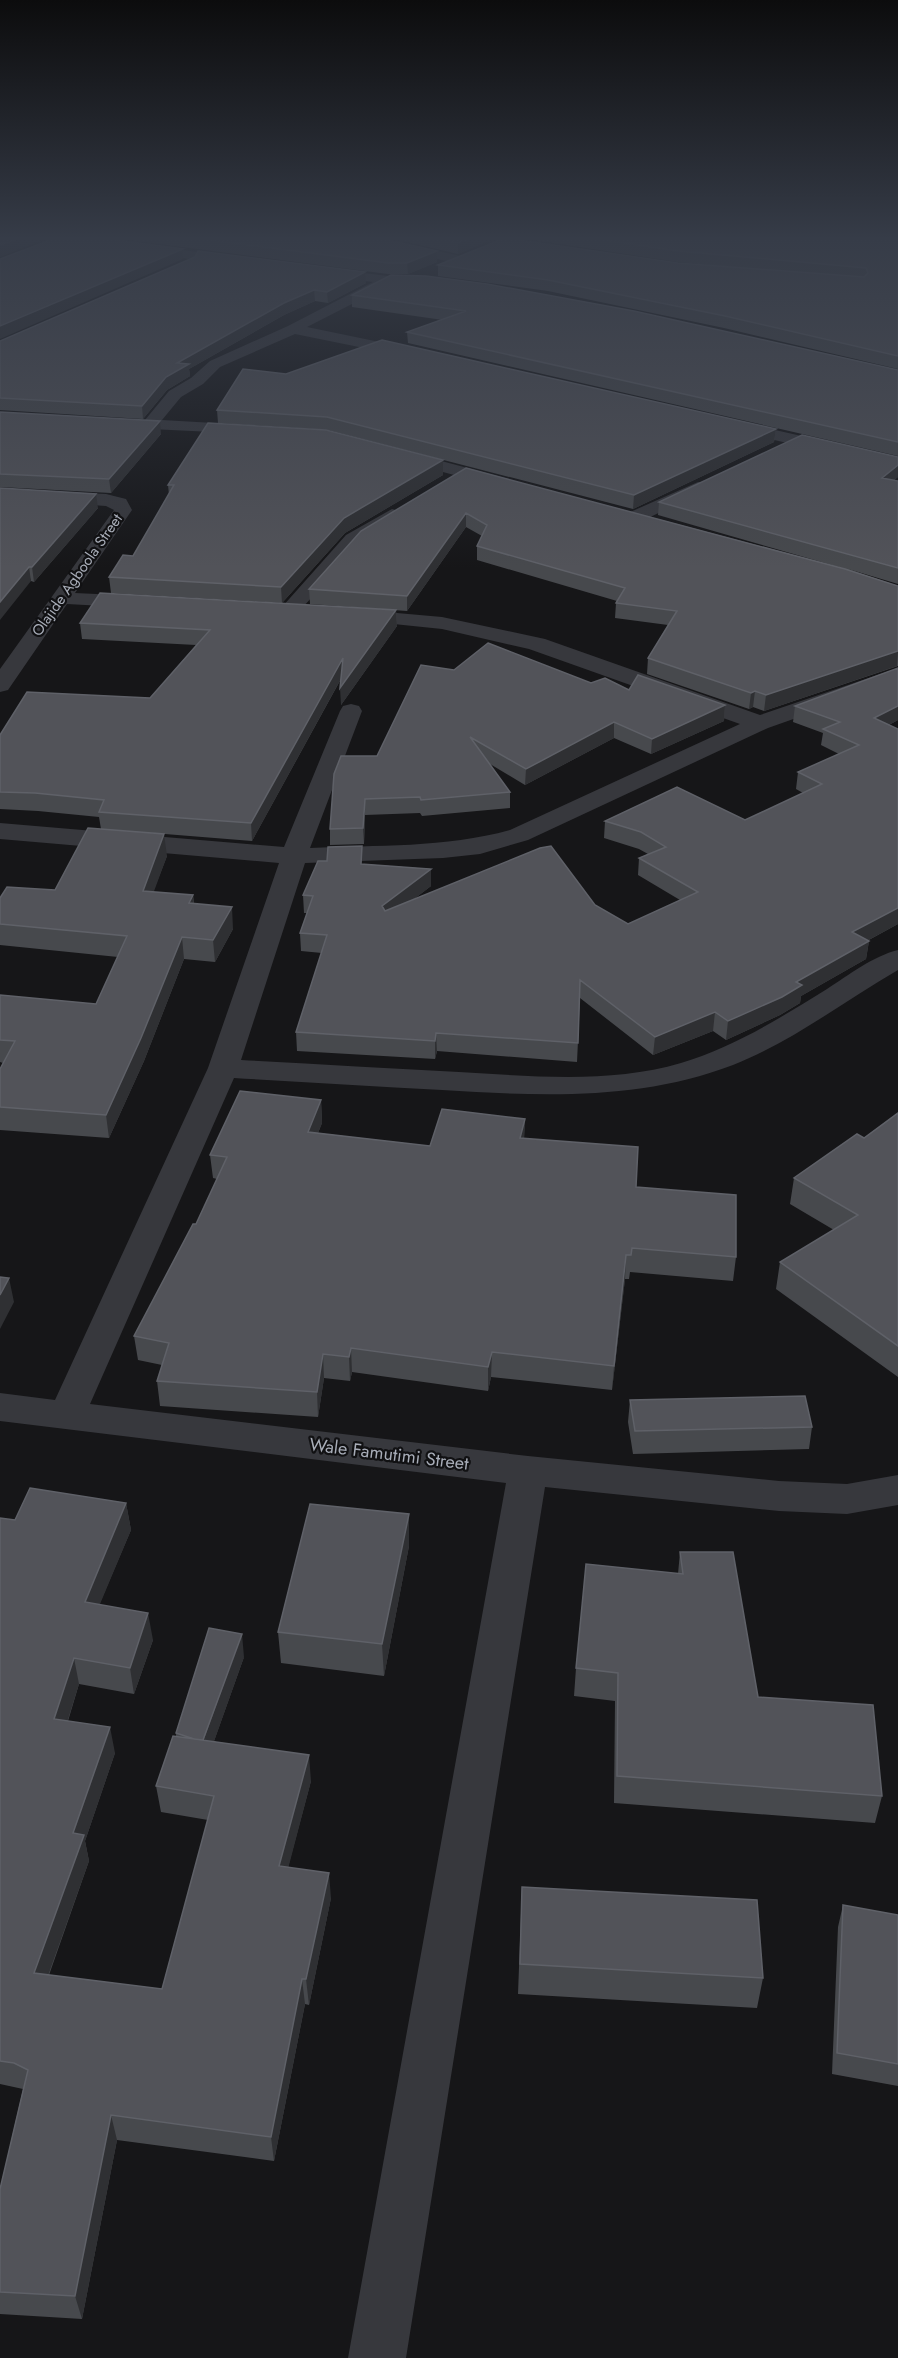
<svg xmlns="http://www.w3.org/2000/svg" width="898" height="2358" viewBox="0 0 898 2358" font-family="Jost,sans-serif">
	<rect width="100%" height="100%" fill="#161618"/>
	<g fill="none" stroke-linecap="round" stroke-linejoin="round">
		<path fill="#37383d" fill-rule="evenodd" d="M59,238H95L241,258L248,262L241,266L65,242Z
			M355,238H379L465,257L467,260L460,264L361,242Z
			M322,268L388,276L412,275L434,279L436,282L434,285L391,284L307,327L423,351L426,354L423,357L418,359L295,334L220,367L203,384L181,397L162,420L249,425L255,426L257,430L255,434L108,427L106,423L108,419L145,420L169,391L191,378L210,361L288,326L373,282L317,275L315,272Z
			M731,420L898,458V468L725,429L723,425L725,421Z
			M400,450L509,479L512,483L509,487L503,488L394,459L391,455L394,451Z
			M698,482L704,483L707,487L704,491L642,521H628L626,517L628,513Z
			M0,489L106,494L126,499L132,510L75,593L139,596L146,598L149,602L146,606L139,608L67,604L8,690L0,692V669L114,510L106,506L0,499Z
			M392,509L399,511L401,515L399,519L360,543L296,615L289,617L282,615L279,611L282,607L346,535Z
			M352,609L442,617L545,639L760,715L898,668V682L768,728L528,840L480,854L443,858L305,863L241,1060C314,1064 386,1068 459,1072C532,1076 610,1084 681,1063C734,1047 780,1018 827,989C849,975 873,956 898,950V970C844,1001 792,1042 733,1065C639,1101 541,1096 442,1090C373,1086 303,1082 234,1078L90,1404L528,1456L779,1481L847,1484L898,1475V1505L847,1514L779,1511L545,1487L406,2358H348L506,1483L0,1421V1393L55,1400L208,1068L279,863L0,839V823L284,847L340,711L343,706L351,704L359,706L362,711L310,848C377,845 445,848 510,830L740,724L529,649L442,629L345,619L342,615L345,611Z"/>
	</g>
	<path fill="#47494d" d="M114,238H379L437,262L408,274H388Z
		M390,238H495L458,254Z
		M521,238H898V369L724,328L548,291L438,276V265L678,263L775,271L677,262Z
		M195,257L366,283L328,303L315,301L284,315L189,369L190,376L167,390L143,419L0,410V341Z
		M352,295L898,370V456L408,343L407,332L443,320L352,307Z
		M217,410L776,429L774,442L633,509L328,430L218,423Z
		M0,412L161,434L111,493L0,487Z
		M466,468L839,567L658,515L659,502L898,477L894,480L898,481V584L848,569L898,586V666L764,711L753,707L749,709L647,674L648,658L668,625L615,618L616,603L617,601L477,560V546L482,536L466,527L407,611L310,604L309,589Z
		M443,475L345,533L282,603L111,593L109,577L133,556L169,495L168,485Z
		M0,488L98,508L34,582L31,581Z
		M396,610L397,626L341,705V679L252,841L140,832L167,856L153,892L193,895L194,903L233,929L215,962L184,959L144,1061L109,1138L0,1130V1069L3,1063L0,1062V995L96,1004L118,957L0,945V898L55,890L101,829L99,817L38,811L0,809V735L150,698L196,645L82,639L80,623Z
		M898,668V720L889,725L898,924L867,941H869L866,959L801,996L800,1003L780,1015L726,1040L713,1031L653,1055L580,998L577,1062L437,1051L435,1059L297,1051L296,1032L322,953L301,951L300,933L307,913H304L303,895L363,864L431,869V886L414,899L595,905L628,924L680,900L638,875L639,858L648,854L639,849L604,838L605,821L745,820L803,793L796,789L798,772L839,754L821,745L823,733L793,722L795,706Z
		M454,670L591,683L725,705L724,721L651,754L614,738L525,785L490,764L510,792V808L422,816L420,813L365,815L364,844L330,845V829L377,756Z
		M321,1100L322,1123L318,1133L430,1146L525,1119L524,1138L636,1187L736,1257L733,1281L630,1272L629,1279H625L612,1390L491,1377L488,1391L352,1372L350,1381L324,1378L318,1417L160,1406L157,1381L162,1365L138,1360L134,1336L196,1224L217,1179L213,1178L210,1155Z
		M898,1113V1377L776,1289L780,1262L834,1230L790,1204L794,1178L864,1138Z
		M630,1400L812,1427L809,1449L633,1454L628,1422Z
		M126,1503L131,1530L99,1605L153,1640L134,1694L79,1684L68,1721L115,1753L85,1841L89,1861L49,1975L162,1989L208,1820L161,1812L156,1786L176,1736V1733L244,1657L214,1741L311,1781L288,1867L331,1898L309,2005L305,2004L274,2161L117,2140L82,2319L0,2314V2189L23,2089L0,2084V1518L15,1520Z
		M409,1514V1546L384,1676L281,1663L278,1632Z
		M680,1552L758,1697L882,1796L875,1823L614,1803L615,1701L574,1696L576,1668L678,1574Z
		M522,1887L763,1978L757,2008L518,1994Z
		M843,1905L898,1915V2086L832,2074L838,1927Z"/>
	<path fill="#2f3033" d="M20,238H48L0,257V245Z
		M470,238H495L458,254V243Z
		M183,249V259L0,339V326Z
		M437,251V262L408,274L407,263Z
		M365,272L366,283L328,303L327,292Z
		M314,290L315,301L284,315L189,369L190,376L167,390L143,419L142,406L177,363L284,303Z
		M160,421L161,434L111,493L109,479Z
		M776,429L774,442L633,509L634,495Z
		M443,460V475L345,533L282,603L281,587L344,518Z
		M898,465V477L880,491L882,478Z
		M96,494L98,508L34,582L32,567Z
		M466,513V527L407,611V596Z
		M29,567L31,581L0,620V602Z
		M396,610L397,626L341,705L340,688Z
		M898,651L897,666L764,711L766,695Z
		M343,658V675L252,841L251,823Z
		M755,691L753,707L749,709L751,693Z
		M725,705L724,721L651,754L652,739Z
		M898,706V720L871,734L874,718Z
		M614,722V738L525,785L526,769Z
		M365,799V815L364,844L363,828Z
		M164,834L167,856L146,913L143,891Z
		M431,869V886L382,924V906Z
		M193,895L195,917L189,903Z
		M232,907L233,929L215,962L213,940Z
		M898,908V924L850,950L852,932Z
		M182,937L184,959L144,1061L109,1138L106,1115Z
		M869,941L866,959L801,996L800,1003L780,1015L726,1040L728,1021L796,982Z
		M715,1012L713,1031L653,1055L655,1037Z
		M436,1033L437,1051L435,1059V1041Z
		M321,1100L322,1123L309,1155L308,1132Z
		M525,1119L524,1142L520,1138Z
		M626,1255L625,1279L612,1390L614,1366Z
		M9,1278L14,1302L0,1329V1295Z
		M351,1348L352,1372L350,1381L349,1357Z
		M492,1352L491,1377L488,1391V1367Z
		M323,1354L324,1378L318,1417L317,1392Z
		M126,1503L131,1530L90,1628L85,1602Z
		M409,1514V1546L384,1676L382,1644Z
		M148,1613L153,1640L134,1694L130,1668Z
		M242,1634L244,1657L206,1764L203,1742Z
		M74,1658L79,1684L60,1745L54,1719Z
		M110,1727L115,1753L85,1841L89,1861L40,1998L34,1973L73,1833Z
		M309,1755L311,1781L282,1892L279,1866Z
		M329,1873L331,1898L309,2005L306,1979Z
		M302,1979L305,2004L274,2161L271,2137Z
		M111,2115L117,2140L82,2319L75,2296Z"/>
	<path fill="#525359" stroke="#5f6168" stroke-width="1.5" d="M0,238H20L0,245Z
		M56,238H100L183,249L0,326V259Z
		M194,238H379L437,251L407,263H388Z
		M436,238H470L458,243Z
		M505,238L678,263L864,277L868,273L866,268L678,251L591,238H898V356L725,316L548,280L438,265Z
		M198,251L365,272L327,292L314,290L284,303L177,363L189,364L166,377L142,406L0,398V341L195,257Z
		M391,275L426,276L487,284L634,311L898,370V442L407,332L466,311L352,295Z
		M382,340L776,429L634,495L327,417L217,410L243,369L286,374Z
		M0,412L160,421L109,479L0,474Z
		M208,423L326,430L443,460L344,518L281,587L109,577L123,555L133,556L174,485H168Z
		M802,435L898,457V465L882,478L898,481V568L659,502Z
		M466,468L845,569L898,586V651L766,695L755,691L751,693L648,658L677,611L616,603L625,588L477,546L487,525L466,513L407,596L309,589L361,531Z
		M0,488L96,494L32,567H29L0,602Z
		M100,593L396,610L340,688L343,658L251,823L99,812L104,800L35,793L0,792V735L27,692L150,698L210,630L80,623Z
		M488,643L591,683L605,678L629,690L638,675L725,705L652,739L614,722L526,769L470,737L510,792L421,800L420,797L365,799L363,828L330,829L334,774L341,756H377L421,665L454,670Z
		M898,668V706L874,718L898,729V908L852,932L869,941L796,982L802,985L782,997L728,1021L715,1012L655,1037L580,980L578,1043L436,1033L435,1041L296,1032L327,935L300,933L313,896L303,895L318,861H327L328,847L362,846L361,864L431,869L382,906L385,911L540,848L551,846L595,905L628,924L698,892L639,858L666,847L641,832L605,821L677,787L745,820L822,784L798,772L859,745L823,729L840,722L795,706Z
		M88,828L164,834L143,891L193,895L189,903L232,907L213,940L182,937L141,1038L106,1115L0,1107V1069L15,1041L0,1040V995L96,1004L127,936L0,924V898L7,887L55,890Z
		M240,1091L321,1100L308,1132L430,1146L442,1109L525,1119L520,1138L638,1147L636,1187L736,1195V1257L632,1248L631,1255H626L614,1366L492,1352L488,1367L351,1348L349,1357L323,1354L317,1392L157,1381L169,1343L134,1336L193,1224H196L227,1157L210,1155Z
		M898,1113V1346L780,1262L858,1215L794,1178L857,1134L864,1138Z
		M0,1277L9,1278L0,1295Z
		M805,1396L812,1427L635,1431L630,1400Z
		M30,1488L126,1503L85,1602L148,1613L130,1668L74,1658L54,1719L110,1727L73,1833L84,1835L34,1973L162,1989L214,1796L156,1786L173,1736L309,1755L279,1866L329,1873L306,1979H302L271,2137L111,2115L75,2296L0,2292V2189L28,2070L14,2063L0,2061V1518L15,1520Z
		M310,1504L409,1514L382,1644L278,1632Z
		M680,1552H733L758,1697L873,1705L882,1796L617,1776L618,1673L576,1668L586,1564L683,1574Z
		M209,1628L242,1634L203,1740L194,1739L176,1733Z
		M522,1887L757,1900L763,1978L520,1964Z
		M843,1905L898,1915V2064L837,2053Z"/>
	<linearGradient id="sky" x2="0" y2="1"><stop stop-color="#0c0c0d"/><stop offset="0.42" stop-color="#363c48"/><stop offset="1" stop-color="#363c48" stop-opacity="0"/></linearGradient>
	<rect width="898" height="568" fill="url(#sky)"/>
	<g text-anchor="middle" stroke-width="4.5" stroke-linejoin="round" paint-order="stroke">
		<g font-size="15" fill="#a8adb8" stroke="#111113">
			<text transform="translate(77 575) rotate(-55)" y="5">Olajide Agboola Street</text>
		</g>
		<g font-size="18" fill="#a8adb8" stroke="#111113">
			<text transform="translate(389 1454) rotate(7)" y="6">Wale Famutimi Street</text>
		</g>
	</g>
</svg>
